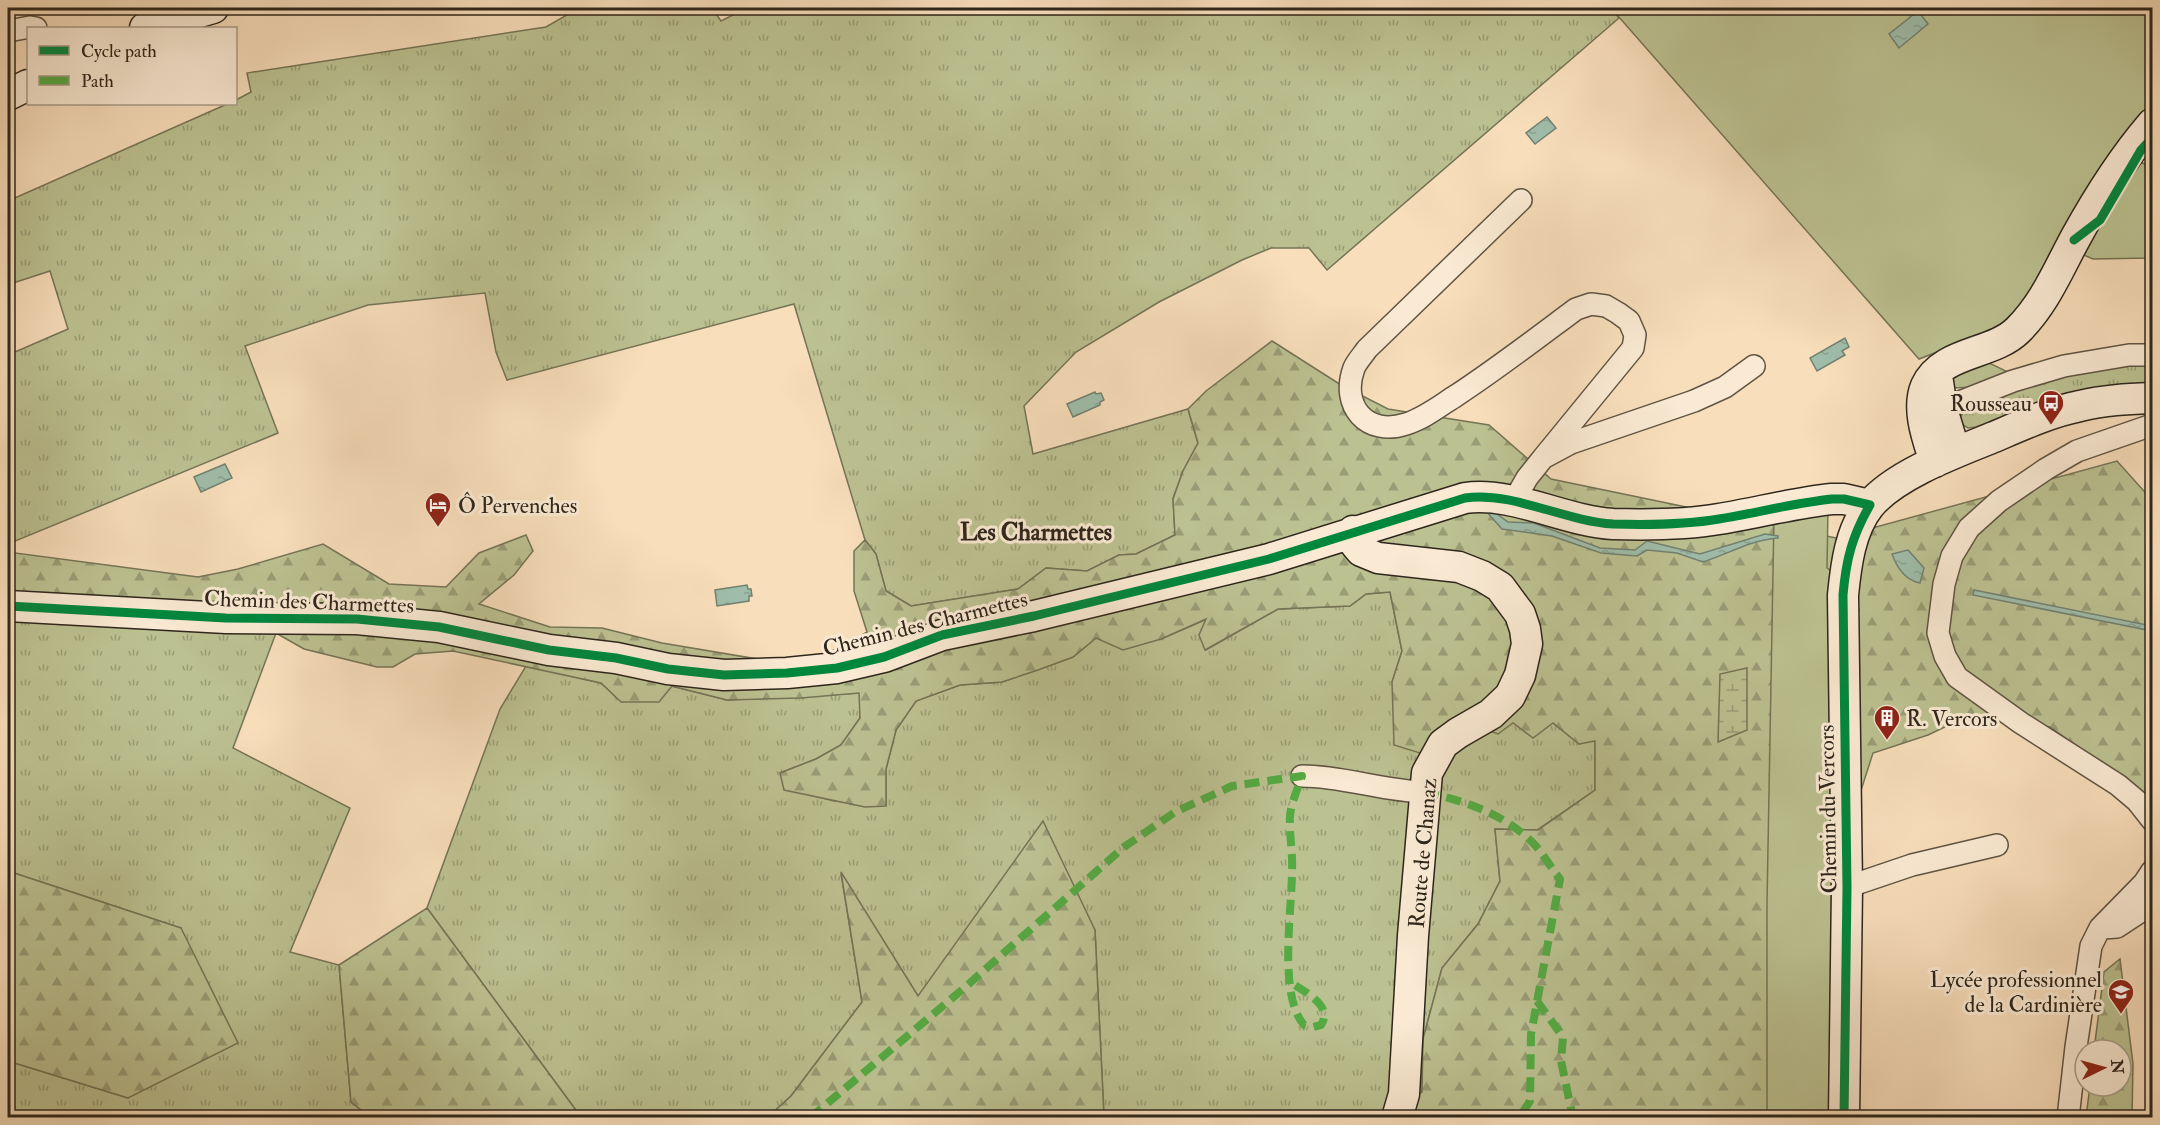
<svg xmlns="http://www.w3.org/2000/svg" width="2160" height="1125" viewBox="0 0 2160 1125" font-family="'IM FELL Double Pica',serif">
	<defs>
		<pattern id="grass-tufts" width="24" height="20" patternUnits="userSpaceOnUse" patternTransform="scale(1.5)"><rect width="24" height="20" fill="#bcc191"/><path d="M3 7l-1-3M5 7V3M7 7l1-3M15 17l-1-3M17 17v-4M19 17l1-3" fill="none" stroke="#999d76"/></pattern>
		<pattern id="forest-firs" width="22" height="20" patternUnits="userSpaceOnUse" patternTransform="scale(1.5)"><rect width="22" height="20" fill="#bcc191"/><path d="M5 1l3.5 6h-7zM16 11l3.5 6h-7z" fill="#999d76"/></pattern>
		<pattern id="wetland-marsh" width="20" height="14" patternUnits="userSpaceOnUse" patternTransform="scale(1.5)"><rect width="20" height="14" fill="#bcc191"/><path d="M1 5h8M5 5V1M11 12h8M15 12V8" fill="none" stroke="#999d76"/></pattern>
		<pattern id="water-ripples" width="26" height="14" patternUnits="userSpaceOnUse" patternTransform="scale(1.5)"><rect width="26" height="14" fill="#9fbdaa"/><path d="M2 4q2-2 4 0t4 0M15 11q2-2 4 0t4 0" fill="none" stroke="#89a292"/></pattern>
	</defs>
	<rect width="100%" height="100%" fill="#f8debb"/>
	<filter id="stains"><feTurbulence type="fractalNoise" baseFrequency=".00333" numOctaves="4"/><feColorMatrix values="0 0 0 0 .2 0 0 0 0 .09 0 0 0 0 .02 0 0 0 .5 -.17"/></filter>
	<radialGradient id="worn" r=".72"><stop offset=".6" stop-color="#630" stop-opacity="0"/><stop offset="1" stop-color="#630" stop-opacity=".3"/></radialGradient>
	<path fill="url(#grass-tufts)" stroke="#757456" stroke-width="1.5" d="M579,8H712L721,21L747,8H1611L1619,18L1327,270L1309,248H1271L1242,260L1159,302L1076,352L1024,406L1033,454L1188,409L1198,443L1183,471L1173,498L1175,535L1136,554L1119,555L1087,571L1046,568L1018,589L911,606L886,591L876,554L865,540L794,304L507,380L496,352L485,293L368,305L245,346L278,433L8,544V355L68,329L50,271L13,283L8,266V201L227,104H236V100L251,92L247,73L546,27Z
		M2152,363V387L2022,410L1976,427L1968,428L1962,424L1960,417L1966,409L2057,374Z
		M1390,592L1402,651L1392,682L1513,723H1553L1579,744L1595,740V790L1537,830L1495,829L1500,881L1478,924L1442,968L1423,1039L1422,1092L1380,1117H1104L1095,930L918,996L841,874L862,1002L791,1096L768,1117H581L427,908L500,709L526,666L601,683L622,702L671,686L727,700L860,693V718L841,745L816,759L780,773L811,795L834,801L886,805V769L896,730L916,701L960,685L1002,682L1073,657L1096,638L1161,639L1207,619L1206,650L1278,609L1350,606L1366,594Z
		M8,619L276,633L233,748L350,808L290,952L339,965L351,1102L370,1117H8V1061L128,1098L181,928L8,871Z"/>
	<path fill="url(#forest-firs)" stroke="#757456" stroke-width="1.5" d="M1272,341L1341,385L1388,409L1489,425L1551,479L1836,538L2117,461L2152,500V803L2150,799L2050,727L1976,718L1951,724L1928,735L1873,753L1847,834L1845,1117H1380L1422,1092L1423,1039L1442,968L1478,924L1500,881L1495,829L1538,830L1595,790V741L1579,744L1553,723L1533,738L1513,723L1498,734L1466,722L1423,754L1394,745L1392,682L1402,651L1390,592L1366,594L1350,606L1278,609L1205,650L1199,635L1206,619L1161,639L1123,650L1096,638L1073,657L1038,670L1002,682L960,685L916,701L896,730L886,769V806L865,807L784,790L780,773L816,759L841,745L860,718L859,693L801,698L727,700L672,686L659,702H621L601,683L453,651L415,654L393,667H377L304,649L276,633L8,619V552L198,577L238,569L323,544L389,584L446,587L479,553L526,535L533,551L514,575L479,604L550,627L602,628L662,643L793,665L842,647L867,632L854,591V551L865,540L876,554L886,591L911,606L1018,589L1046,568L1087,571L1119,555L1136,554L1175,535L1173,499L1183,471L1198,443L1188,409L1206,391Z
		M1043,821L1095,930L1104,1117H768L791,1096L862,1002L841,872L918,996Z
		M8,871L181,928L238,1043L128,1098L8,1061Z
		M427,908L581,1117H370L351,1102L339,965Z
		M2120,959L2133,1064L2132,1117H2086L2090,1086H2121V1050H2094L2104,972Z"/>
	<path fill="url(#wetland-marsh)" stroke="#757456" stroke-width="1.5" d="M1747,668V730L1718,742L1720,674Z"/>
	<path fill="#bcc191" stroke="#757456" stroke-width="1.5" d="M1611,8H2152V102L2127,134L2037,290L1996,329L1919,359Z
		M2138,160L2152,169V258L2093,259L2079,253L2000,356L1989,363L2006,371L2010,375L1979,387L1950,388L1949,379L1981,357L2079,239L2101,225Z
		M1828,509L1827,568L1831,571L1832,1117L1767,1118V903L1774,517Z"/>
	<path fill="url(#water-ripples)" stroke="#728171" stroke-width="1.5" d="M1918,11L1928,24L1899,48L1889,34Z
		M1547,117L1556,128L1535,144L1526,133Z
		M1845,338L1849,347L1842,351L1845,355L1817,371L1810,358Z
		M1095,392L1096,394L1101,393L1104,400L1100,402V405L1073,417L1067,404Z
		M225,464L232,478L201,492L194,477Z
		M1482,503L1508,522L1534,523L1600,548L1635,550L1647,541L1700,554L1765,534L1778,536V538C1751,540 1728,554 1703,562L1677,553L1647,550L1637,556L1601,553L1552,536L1502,529L1485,510Z
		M1908,550L1924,568L1920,583C1905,580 1897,568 1892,554Z
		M747,585L748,589H751L752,596H749V601L717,606L715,590Z
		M1974,590L2152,626V631L1973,595Z"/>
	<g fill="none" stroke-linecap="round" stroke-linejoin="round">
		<g stroke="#605444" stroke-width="24">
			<path id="street" d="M8,31L30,27L36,28
				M1521,200L1367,349C1363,355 1357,361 1354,368C1340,406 1367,437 1406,424C1425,418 1441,405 1457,395C1498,368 1537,338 1576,309L1591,304L1606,306L1618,313L1629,321L1635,335L1633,348L1543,458
				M1930,415L1942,409L2013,381L2064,366L2129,355H2152
				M2152,425L2077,451L2046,469L1999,501L1969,528L1952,556L1944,584L1938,633L1945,656L1957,677L2021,723L2118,785L2137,801L2152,820
				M1514,501L1527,478L1543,458L1571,443L1694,401L1725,387L1754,366
				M1302,776C1343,776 1383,791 1424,792
				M1847,887L1912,865L1997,845
				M2103,928L2117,927L2152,904
				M2068,1118L2076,1047L2091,946L2100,928L2144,883L2152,871"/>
		</g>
		<g stroke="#2e261c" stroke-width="33">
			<path id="secondary" d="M145,28L213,8
				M8,95L28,85
				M1938,382L1942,409L1955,452
				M1935,462C1928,440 1916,409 1926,386C1942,351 1993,355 2018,330C2045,303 2058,270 2076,237C2098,197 2122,159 2152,124
				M1353,531L1356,545L1361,551L1378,558L1459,567L1482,576L1500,587L1520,614L1525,629L1527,644L1520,675L1510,696L1491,714L1458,733L1443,744L1427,773L1413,936L1404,1094L1397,1118
				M8,606L226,618L357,619L439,627L549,650L616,658L668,669L724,675L787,673L837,668L884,657L942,635L1034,616L1269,559L1465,498C1512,491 1564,521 1613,524C1648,525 1684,525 1719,519C1756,513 1794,503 1832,499H1844L1870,505
				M1844,1118L1847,887L1843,595C1846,565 1850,530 1870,505C1896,474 1957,452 1994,437C2022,425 2050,412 2080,406C2104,400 2128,399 2152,398"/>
		</g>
		<use href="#street" stroke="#faead3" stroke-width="21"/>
		<use href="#secondary" stroke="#faead3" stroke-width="30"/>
		<path stroke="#54aa43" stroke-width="8" stroke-dasharray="15 8" stroke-linecap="butt" d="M1424,792C1462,800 1502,813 1531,841C1542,851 1550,867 1560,879L1531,1034L1530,1101L1519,1118
			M1537,1001L1563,1037L1561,1061L1573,1118
			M810,1118L963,989L1124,847L1175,812L1232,786L1302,776C1298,788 1291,803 1290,816C1289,834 1293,853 1292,871C1292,911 1278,995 1304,1025L1313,1027L1321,1025C1334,1005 1303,991 1290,982"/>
		<g stroke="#faead3" stroke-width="13">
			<path id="cycleway" d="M2074,240L2100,220L2141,150L2152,138
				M8,606L226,618L357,619L439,627L549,650L616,658L668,669L724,675L787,673L837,668L884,657L942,635L1034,616L1269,559L1465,498C1512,491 1564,521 1613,524C1648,525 1684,525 1719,519C1756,513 1794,503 1832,499H1844L1870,505C1852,536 1846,560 1843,595L1847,887L1844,1118"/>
		</g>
		<use href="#cycleway" stroke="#00873e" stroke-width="9"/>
	</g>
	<defs>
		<g id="bus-pin" transform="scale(1.35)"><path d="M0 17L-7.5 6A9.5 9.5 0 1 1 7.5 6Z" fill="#8f2418" stroke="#faead3"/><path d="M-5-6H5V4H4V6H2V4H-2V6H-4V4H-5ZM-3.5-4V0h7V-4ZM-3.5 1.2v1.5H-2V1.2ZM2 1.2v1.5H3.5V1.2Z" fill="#fff"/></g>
		<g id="hotel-pin" transform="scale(1.35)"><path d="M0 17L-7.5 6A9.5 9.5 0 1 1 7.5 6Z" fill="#8f2418" stroke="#faead3"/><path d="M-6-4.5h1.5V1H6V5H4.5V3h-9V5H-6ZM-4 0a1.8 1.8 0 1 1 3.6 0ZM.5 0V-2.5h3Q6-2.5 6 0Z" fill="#fff"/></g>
		<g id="building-pin" transform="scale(1.35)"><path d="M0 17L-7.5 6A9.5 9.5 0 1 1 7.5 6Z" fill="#8f2418" stroke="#faead3"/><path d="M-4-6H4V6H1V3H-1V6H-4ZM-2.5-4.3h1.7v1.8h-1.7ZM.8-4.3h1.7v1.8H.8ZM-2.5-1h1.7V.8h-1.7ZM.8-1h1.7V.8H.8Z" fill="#fff"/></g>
		<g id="school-pin" transform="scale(1.35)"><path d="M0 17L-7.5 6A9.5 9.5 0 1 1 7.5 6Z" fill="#8f2418" stroke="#faead3"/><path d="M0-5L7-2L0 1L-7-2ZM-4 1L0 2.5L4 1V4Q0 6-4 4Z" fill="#fff"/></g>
	</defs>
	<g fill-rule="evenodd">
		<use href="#bus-pin" x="2051" y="403"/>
		<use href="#hotel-pin" x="438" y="505"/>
		<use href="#building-pin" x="1887" y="718"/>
		<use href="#school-pin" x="2121" y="992"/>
	</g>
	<g text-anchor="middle" stroke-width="6" stroke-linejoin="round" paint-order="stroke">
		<g font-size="22" fill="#2e261c" stroke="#faead3" text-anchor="end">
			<text x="2032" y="411">Rousseau</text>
			<text x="458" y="513" text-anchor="start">Ô Pervenches</text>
			<text x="1906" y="726" text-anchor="start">R. Vercors</text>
			<text x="2102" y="987">Lycée professionnel<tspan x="2102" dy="25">de la Cardinière</tspan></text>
		</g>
		<g font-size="22" fill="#2e261c" stroke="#faead3">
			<text transform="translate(309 601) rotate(2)" y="8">Chemin des Charmettes</text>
			<text transform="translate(925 623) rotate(-14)" y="8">Chemin des Charmettes</text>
			<text transform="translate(1827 809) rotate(-91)" y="8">Chemin du Vercors</text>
			<text transform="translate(1422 853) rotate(-85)" y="8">Route de Chanaz</text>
		</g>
		<g font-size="24" font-weight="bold" fill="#2e261c" stroke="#faead3">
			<text x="1036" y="540">Les Charmettes</text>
		</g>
	</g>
	<rect width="2160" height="1125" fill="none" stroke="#f8debb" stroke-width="30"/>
	<rect x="9" y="9" width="2142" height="1107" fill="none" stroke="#2e261c" stroke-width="3"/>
	<rect x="15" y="15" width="2130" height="1095" fill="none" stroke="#2e261c" stroke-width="1.5"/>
	<rect x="27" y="27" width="210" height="78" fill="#faead3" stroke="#a89c8a" stroke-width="1.5"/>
	<rect x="39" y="46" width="30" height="9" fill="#00873e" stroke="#a89c8a" stroke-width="1.5"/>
	<text x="81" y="57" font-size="18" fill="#2e261c">Cycle path</text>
	<rect x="39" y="76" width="30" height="9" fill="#54aa43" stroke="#a89c8a" stroke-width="1.5"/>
	<text x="81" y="87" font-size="18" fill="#2e261c">Path</text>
	<g transform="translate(2103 1068) rotate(85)"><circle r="28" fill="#faead3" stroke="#a89c8a" stroke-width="1.5"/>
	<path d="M0-4.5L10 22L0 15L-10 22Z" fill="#8f2418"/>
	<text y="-9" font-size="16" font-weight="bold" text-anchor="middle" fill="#2e261c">N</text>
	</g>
	<rect width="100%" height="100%" filter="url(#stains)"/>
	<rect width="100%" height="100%" fill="url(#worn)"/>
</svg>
